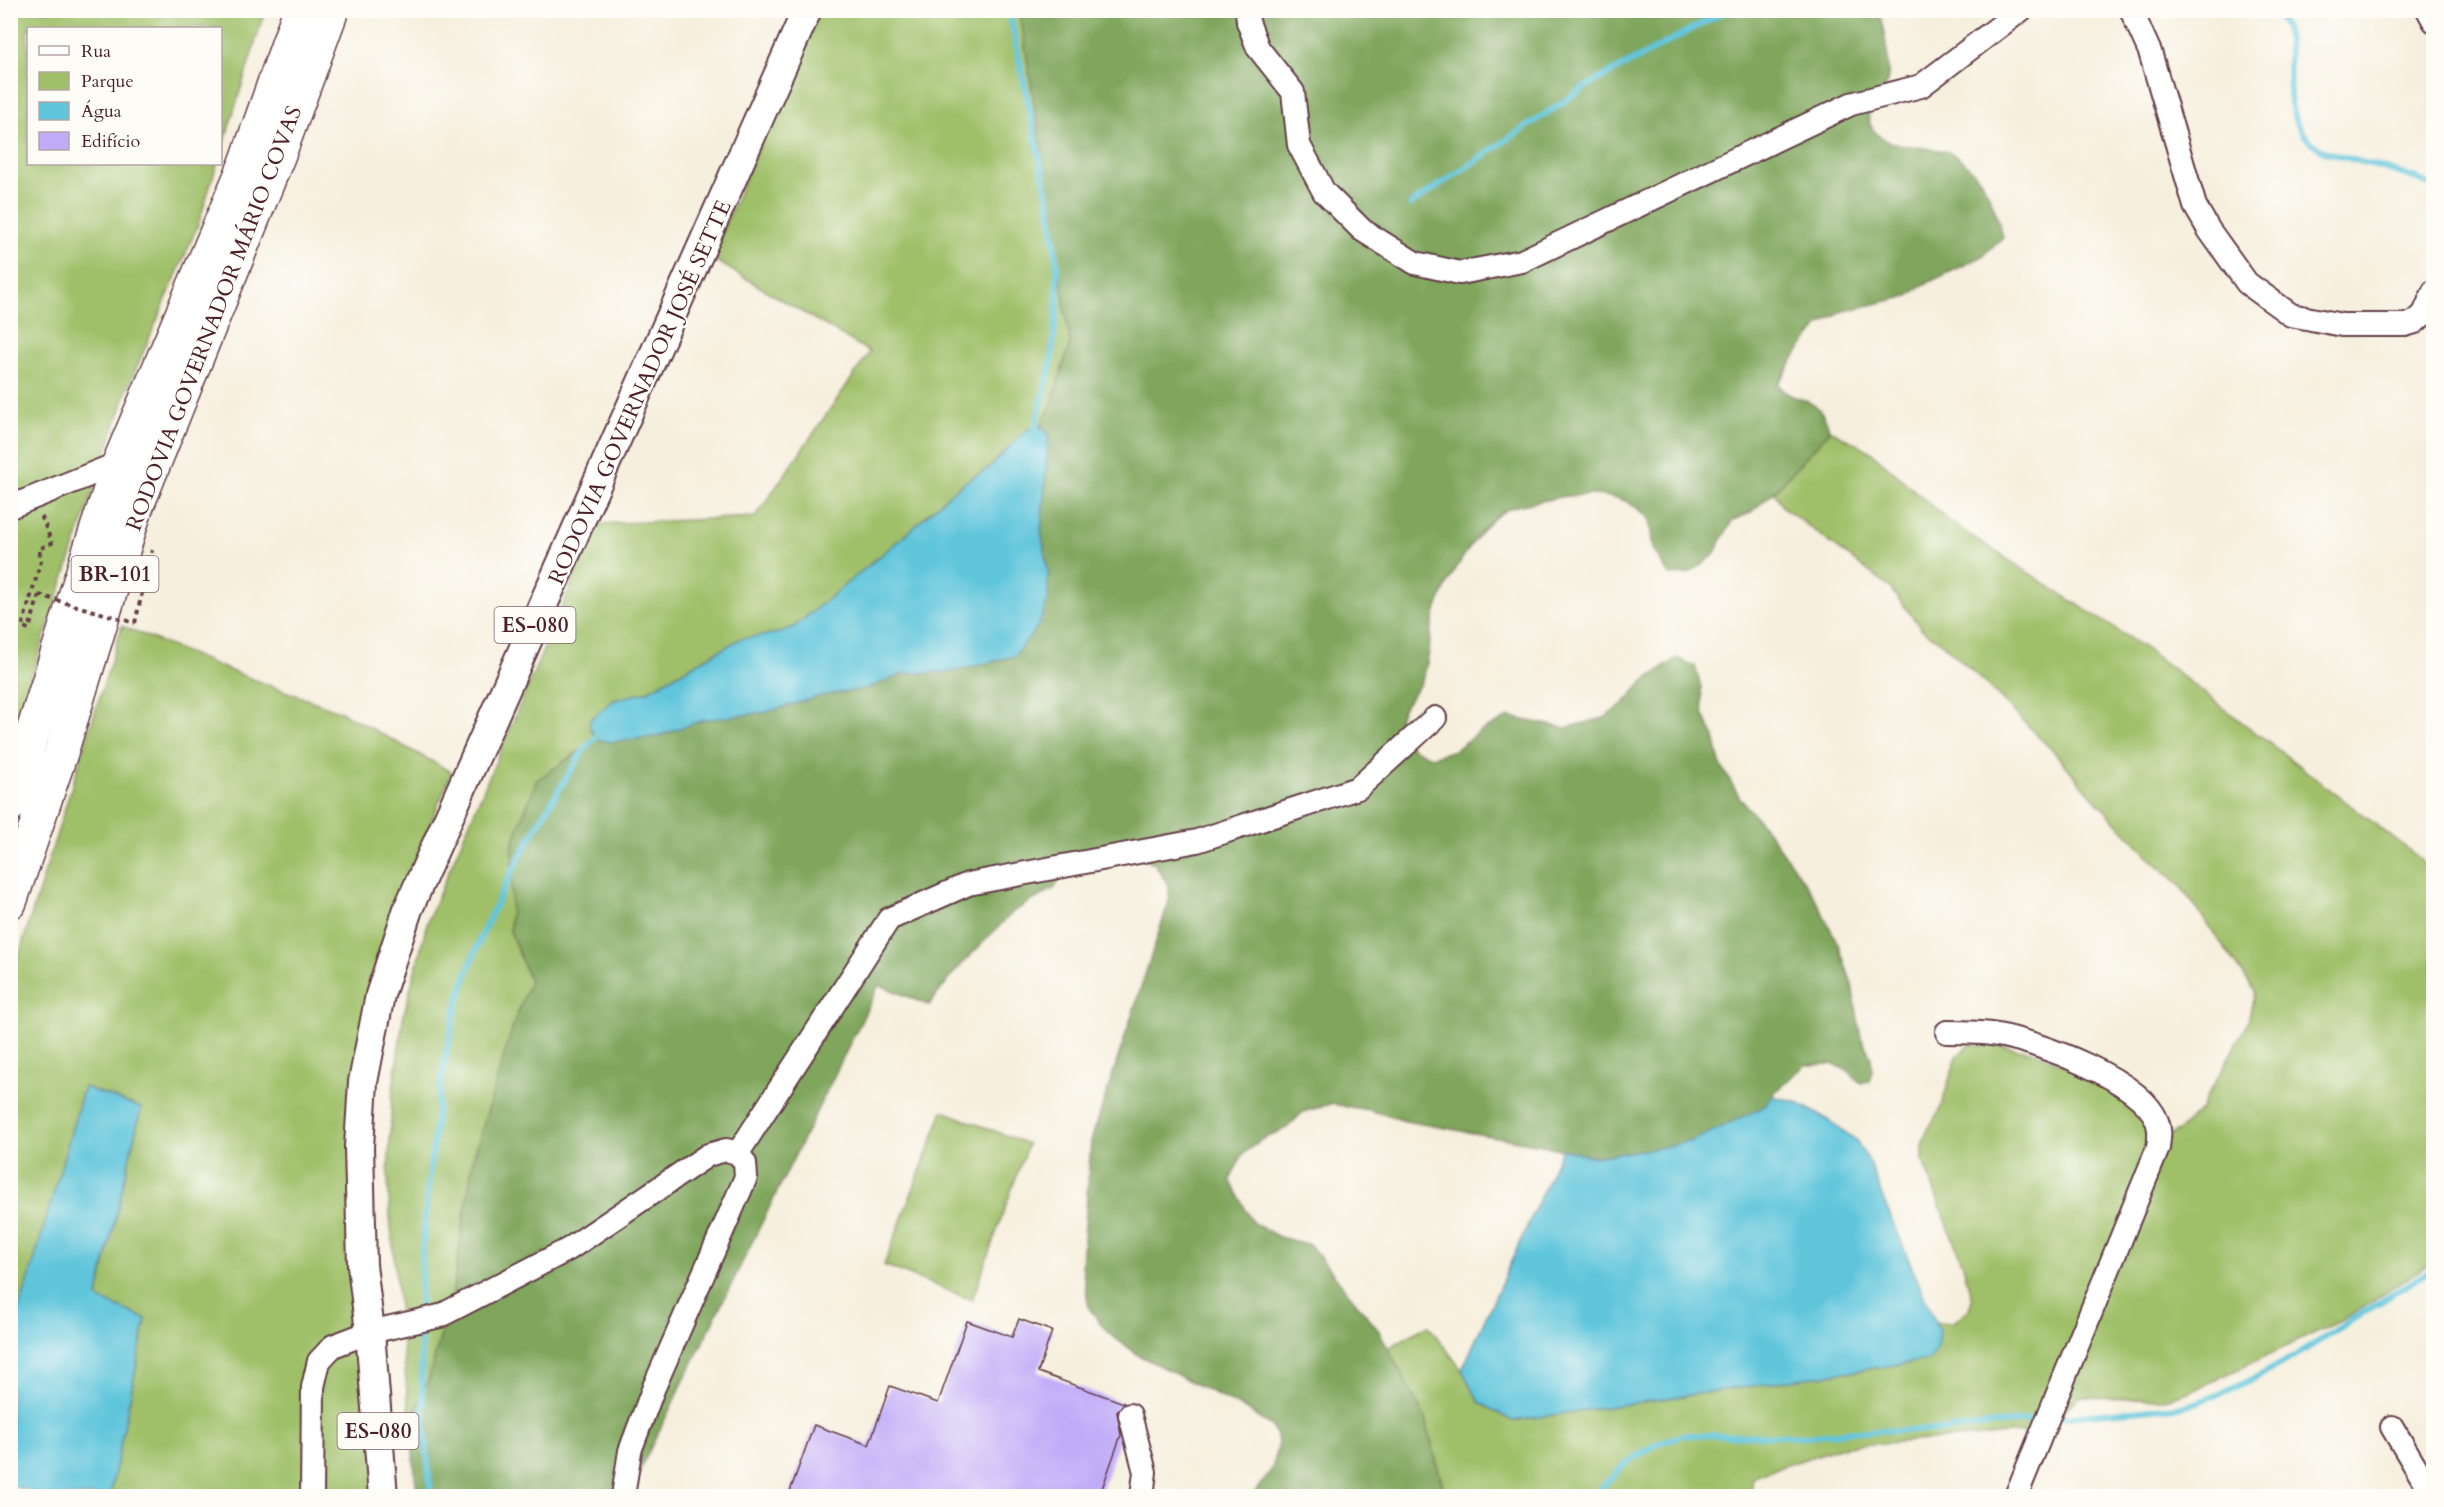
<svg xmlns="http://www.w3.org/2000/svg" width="2444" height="1507" viewBox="0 0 2444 1507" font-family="Cardo,serif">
	<rect width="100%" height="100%" fill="#fdfcf7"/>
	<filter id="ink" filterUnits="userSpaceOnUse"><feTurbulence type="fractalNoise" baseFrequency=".0167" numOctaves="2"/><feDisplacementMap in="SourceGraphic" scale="12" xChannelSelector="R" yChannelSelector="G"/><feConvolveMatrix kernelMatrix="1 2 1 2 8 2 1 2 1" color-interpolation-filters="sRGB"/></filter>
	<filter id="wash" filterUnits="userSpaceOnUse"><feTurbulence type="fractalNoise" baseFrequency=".008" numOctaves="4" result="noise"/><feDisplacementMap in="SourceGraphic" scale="24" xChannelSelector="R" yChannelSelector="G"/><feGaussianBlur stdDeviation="1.35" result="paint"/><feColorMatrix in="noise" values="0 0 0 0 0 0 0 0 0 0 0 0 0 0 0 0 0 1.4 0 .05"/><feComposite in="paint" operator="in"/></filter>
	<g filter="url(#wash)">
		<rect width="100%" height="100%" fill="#f6efdd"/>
		<path fill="#9fbf68" stroke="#746f4a" stroke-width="1.5" d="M11,11H265L221,153L220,28H28V164H217L198,225L127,390L11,737Z
			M817,11H1020L1070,343L1051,406L1041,426L1039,425L1026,430L988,469L968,480L945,498L909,532L794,627L780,633L740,639L646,692L614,700L590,720L593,734L597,739L537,780L513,842L510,931L530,981L514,1023L473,1160L452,1296L429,1378L410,1422L390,1216L388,1177L392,1097L403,1018L428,920L597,524L755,517L870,352L711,258Z
			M1830,430L1870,451L1950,522L2148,650L2418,857L2433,876V1261L2349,1317L2194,1390L2165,1399L2079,1397L2065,1410L2051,1431L1845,1446L1756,1475L1751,1480L1752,1491L1756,1496H1443V1487L1425,1418L1388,1348L1428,1325L1462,1370L1479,1402L1512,1421L1929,1360L1939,1331L1936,1323L1953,1322L1968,1311L1972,1300L1963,1265L1923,1161V1142L1928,1129L1939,1113L1957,1056L1969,1045L1989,1044L2036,1052L2131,1095L2165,1137L2178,1131L2200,1110L2248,1022L2255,991L2180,885L2151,859L2099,804L2054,752L1982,680L1942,643L1922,629L1889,587L1783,507L1774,492Z
			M122,626L231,671L339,711L452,772L420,848L368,1006L375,1496H334V1488L325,1496H110L146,1319L97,1298L141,1108L84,1087L29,1279L11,1331V980Z
			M943,1111L1028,1144L972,1300L884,1265Z"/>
		<path fill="#7fa65c" stroke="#646244" stroke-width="1.5" d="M1020,11H1880C1883,31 1892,64 1887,83C1883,96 1863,109 1870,124C1883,155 1936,142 1956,156C1987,178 1994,204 2003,237L1981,257L1921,286L1909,296L1840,312L1820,325L1798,352L1778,384C1795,408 1817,388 1830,431L1774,492L1750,513L1732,521L1713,556L1688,574L1669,575L1653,549L1649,518C1643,513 1638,508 1631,504C1614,493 1574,494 1555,498C1541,502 1520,503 1506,510C1478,524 1442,588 1434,618C1428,638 1431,661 1422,680C1415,695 1400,706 1398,724C1396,743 1417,750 1431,757L1455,750L1479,732L1509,717L1565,728L1604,718L1623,704L1643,682L1677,658L1695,666L1701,687L1703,713L1714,737L1720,763L1740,798L1766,829L1813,894L1839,946L1852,984L1861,1037L1871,1057L1872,1070L1869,1081L1861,1083L1845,1069L1831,1064L1805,1065L1774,1093L1765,1106L1719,1129L1692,1141L1663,1147L1593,1157L1541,1145L1405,1121L1369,1110L1331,1104L1303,1112L1287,1128L1261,1140L1243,1154L1230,1180L1253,1223L1279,1237L1310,1245L1379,1331L1425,1418L1443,1487V1496H1252L1272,1469L1278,1447L1277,1435L1271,1426L1247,1410L1140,1356L1108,1333L1089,1308L1082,1265L1091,1141L1169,901V886L1155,864L1134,854L1113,849L1083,850L1072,856L1055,888L1014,911L957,969L929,1005L879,985L627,1496H417L410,1422L429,1378L452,1296L473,1160L514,1023L530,981L510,931L513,842L537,780L597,739L611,742L659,736L703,719L767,712L820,696L868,688L906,673L953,672L1014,656L1048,572L1041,531L1049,435L1041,426L1051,406L1070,343Z"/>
		<path fill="#5ec5db" stroke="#547283" stroke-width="1.5" d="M1039,425L1049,435L1041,531L1048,572V600L1038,626L1014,656L952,672L906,673L868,688L820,696L767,712L703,720L659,736L611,742L597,739L590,728V720L614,700L646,692L740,639L779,633L794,627L909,532L945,498L968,480L988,469L1026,430Z
			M84,1087L141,1108L97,1298L146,1319L110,1496H43L11,1485V1331L29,1279Z
			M1772,1096L1794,1101L1825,1118L1856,1140L1869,1161L1886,1206L1939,1331C1938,1342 1938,1351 1929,1360L1512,1421L1479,1402L1462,1370L1562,1149L1593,1157L1663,1147L1692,1141L1765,1106Z"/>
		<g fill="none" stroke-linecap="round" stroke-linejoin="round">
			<path stroke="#5ec5db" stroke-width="6" d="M1009,10L1050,208L1057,266V306L1051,364L1034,432
				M2274,10C2310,48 2263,117 2324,151C2332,155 2345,157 2355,160C2381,168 2408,174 2434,186
				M1411,204L1590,84L1727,10
				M2055,1418L2187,1406L2218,1395L2259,1376L2300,1353L2434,1268
				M431,1496C424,1427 418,1353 421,1283C422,1238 427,1192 433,1147C439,1091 447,1036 464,982C492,899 538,822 585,748L598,735L602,733
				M1593,1496L1626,1463L1657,1444L1683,1435L1806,1436L1856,1431L1944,1430L2041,1419"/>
		</g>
		<g id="blocks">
			<path fill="#c0abf8" d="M1019,1319L1052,1331L1038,1372L1124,1403L1117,1412L1121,1435L1099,1497H788L814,1425L869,1445L890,1386L938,1403L967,1321L1012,1337Z"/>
		</g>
	</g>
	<g filter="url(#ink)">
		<use href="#blocks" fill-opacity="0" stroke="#643e46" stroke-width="1.5"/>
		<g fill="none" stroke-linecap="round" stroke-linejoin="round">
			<g stroke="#643e46" stroke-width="26">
				<path id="minor" d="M1247,10L1248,22L1258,48L1293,92L1299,145L1324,192L1362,230L1415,263L1460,273L1522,261L1851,104L1921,86L2021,10
					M2131,10L2150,52L2195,206L2209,230L2247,283L2291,315L2342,325H2405L2415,322L2424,314L2434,291
					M2428,10L2434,21
					M10,507L119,463
					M1947,1032C1964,1032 1981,1032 1998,1035C2038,1042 2142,1080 2157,1121C2161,1131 2159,1138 2158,1148L2016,1496
					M738,1153L889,919L968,884L1197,841L1358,788L1435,718
					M1130,1415L1145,1472L1142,1496
					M2392,1427L2433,1496
					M312,1496L313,1387L319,1361L333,1346L370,1332L440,1316L569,1249L708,1155L726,1150L738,1153L745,1163L746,1177L654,1387L630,1451L623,1496"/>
			</g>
			<g stroke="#643e46" stroke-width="32">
				<path id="major" d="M383,1496L370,1332L362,1265L359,1147L363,1082L380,995L408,909L807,10"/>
			</g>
			<g stroke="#643e46" stroke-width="36">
				<path id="highway" d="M10,805L88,555L119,463L246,163L300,10
					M10,902L60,756L136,508L279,154L332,10"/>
			</g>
			<path stroke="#643e46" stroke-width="4" stroke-dasharray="4.5 4.5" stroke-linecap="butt" d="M39,595L29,629L22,627L41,561L39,549L52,543L41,515
				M135,623L152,550"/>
			<use href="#minor" stroke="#fff" stroke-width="22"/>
			<use href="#major" stroke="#fff" stroke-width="28"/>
			<use href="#highway" stroke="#fff" stroke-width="33"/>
			<path stroke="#643e46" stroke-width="4" stroke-dasharray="4.5 4.5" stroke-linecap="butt" d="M39,595L135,623"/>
		</g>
	</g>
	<g text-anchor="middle" stroke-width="5" stroke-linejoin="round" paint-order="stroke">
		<g fill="#fdfcf7" stroke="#806168" stroke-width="1.5">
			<rect x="71.5" y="556" width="87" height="36" rx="4.5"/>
			<rect x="494.5" y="607" width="81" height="36" rx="4.5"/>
			<rect x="337.5" y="1413" width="81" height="36" rx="4.5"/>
		</g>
		<g font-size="21" font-weight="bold" fill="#4a1f2b">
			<text x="115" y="581">BR-101</text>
			<text x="535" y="632">ES-080</text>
			<text x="378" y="1438">ES-080</text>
		</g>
		<g font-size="22" fill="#4a1f2b" stroke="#fdfcf7">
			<text transform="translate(213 318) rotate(-69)" y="8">RODOVIA GOVERNADOR MÁRIO COVAS</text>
			<text transform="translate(639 392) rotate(-66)" y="8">RODOVIA GOVERNADOR JOSÉ SETTE</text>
		</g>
	</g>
	<rect width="2444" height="1507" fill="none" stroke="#fdfcf7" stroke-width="36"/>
	<rect x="27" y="27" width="195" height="138" fill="#fdfcf7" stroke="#b5a4a5" stroke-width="1.5"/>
	<rect x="39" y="46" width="30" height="9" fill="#ffffff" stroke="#b5a4a5" stroke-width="1.5"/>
	<text x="81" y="57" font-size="18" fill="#4a1f2b">Rua</text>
	<rect x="39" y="72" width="30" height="18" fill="#9fbf68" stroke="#b5a4a5" stroke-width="1.5"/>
	<text x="81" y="87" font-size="18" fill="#4a1f2b">Parque</text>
	<rect x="39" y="102" width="30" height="18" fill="#5ec5db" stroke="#b5a4a5" stroke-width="1.5"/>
	<text x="81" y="117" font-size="18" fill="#4a1f2b">Água</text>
	<rect x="39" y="132" width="30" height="18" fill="#c0abf8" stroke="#b5a4a5" stroke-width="1.5"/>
	<text x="81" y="147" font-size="18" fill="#4a1f2b">Edifício</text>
</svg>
